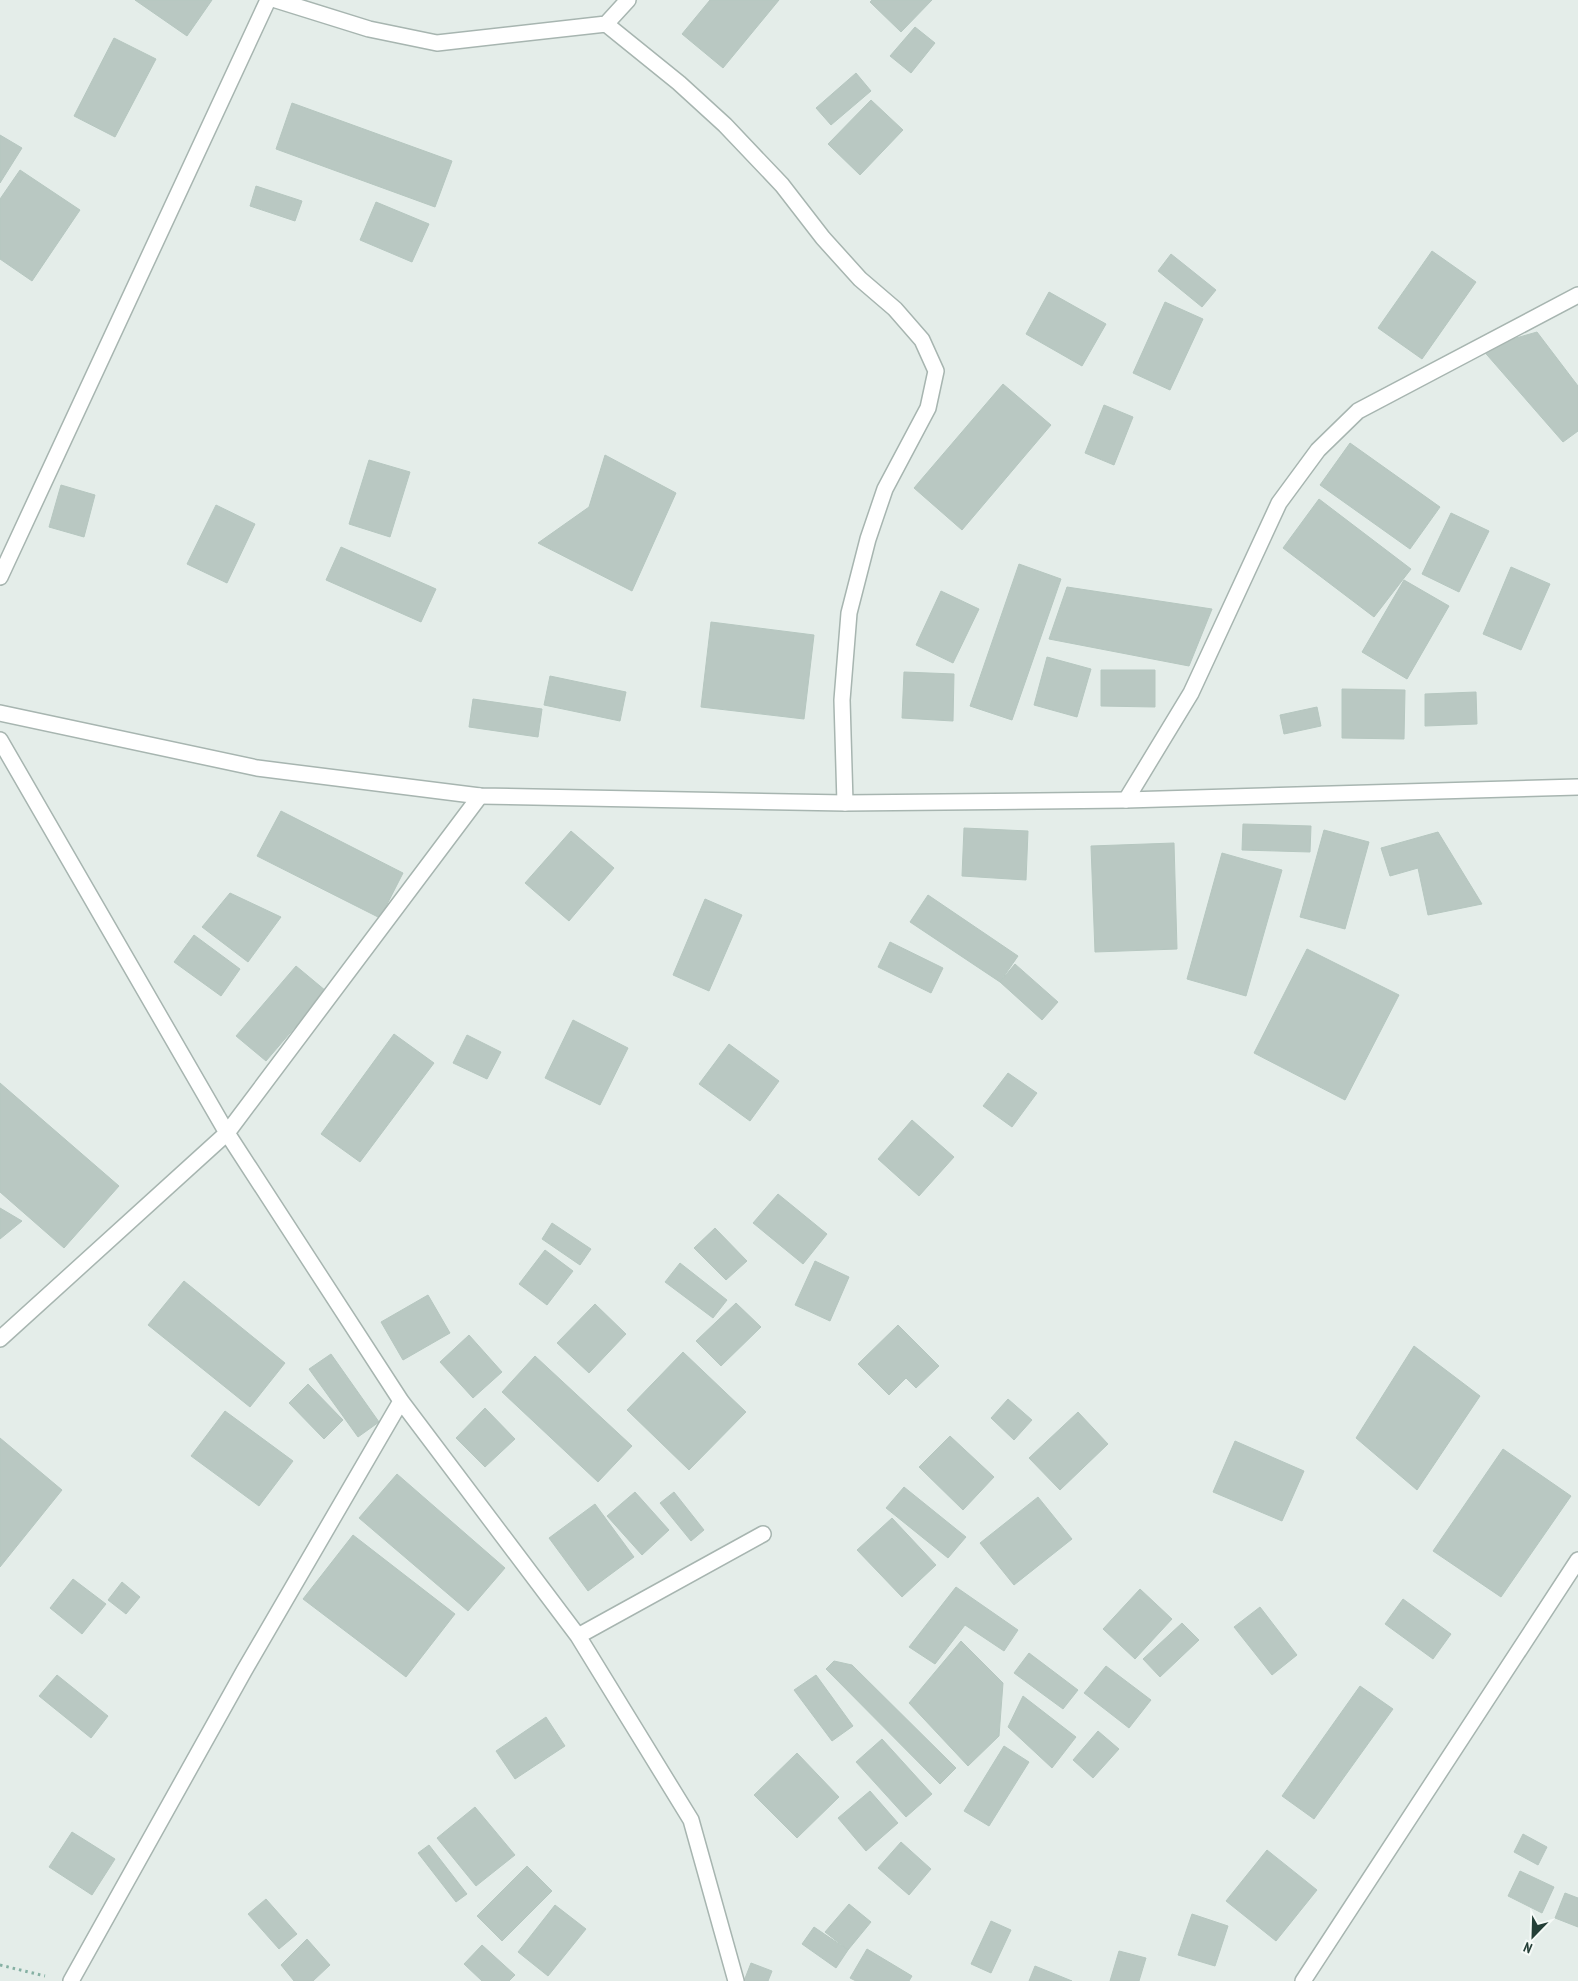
<svg xmlns="http://www.w3.org/2000/svg" width="1578" height="1981" viewBox="0 0 1578 1981" font-family="'PT Sans Narrow',sans-serif">
	<rect width="100%" height="100%" fill="#e4ede9"/>
	<path fill="#b9c8c2" stroke="#b6c7c0" d="M135,0H212L187,36Z
		M710,0H779L723,68L682,34Z
		M872,0H932L901,32L870,2Z
		M915,27L935,43L911,73L890,56Z
		M114,38L156,59L115,137L74,116Z
		M856,73L871,91L831,125L816,108Z
		M871,100L903,130L860,175L828,144Z
		M292,103L452,161L435,207L276,149Z
		M0,135L22,148L0,183Z
		M20,170L80,210L32,281L0,259V199Z
		M256,186L302,201L295,221L250,206Z
		M376,202L429,224L412,262L360,240Z
		M1432,251L1476,282L1422,359L1378,328Z
		M1171,254L1216,290L1202,307L1158,271Z
		M1049,292L1106,324L1082,366L1026,334Z
		M1165,302L1203,319L1170,390L1133,373Z
		M1537,332L1578,386V431L1563,442L1481,348Z
		M1003,384L1051,425L962,530L914,488Z
		M1104,405L1133,417L1114,465L1085,453Z
		M1350,443L1440,507L1410,549L1320,485Z
		M605,455L676,493L632,591L538,543L589,507Z
		M369,460L410,472L390,537L349,524Z
		M61,485L95,495L84,537L49,527Z
		M1319,499L1411,569L1374,617L1283,548Z
		M216,505L255,524L227,583L187,564Z
		M1451,513L1489,531L1459,592L1422,574Z
		M341,547L436,589L421,622L326,580Z
		M1019,564L1061,579L1012,720L970,706Z
		M1511,567L1550,584L1521,650L1483,634Z
		M1404,580L1449,606L1407,679L1362,652Z
		M1067,587L1212,609L1189,666L1049,639Z
		M941,591L979,609L953,663L916,645Z
		M711,622L814,635L804,719L701,707Z
		M1047,657L1091,669L1077,717L1034,705Z
		M1101,670H1155V707L1101,706Z
		M904,672L954,674L953,721L902,718Z
		M550,676L626,692L620,721L544,705Z
		M1342,689L1405,690L1404,739L1342,738Z
		M1476,692L1477,724L1425,726V694Z
		M473,699L542,709L538,737L469,727Z
		M1317,707L1321,726L1284,734L1280,715Z
		M281,811L403,873L380,918L257,856Z
		M1243,824L1311,826L1310,852L1242,850Z
		M964,828L1028,831L1026,880L962,876Z
		M1324,830L1369,842L1345,929L1300,917Z
		M571,831L614,868L569,921L525,883Z
		M1438,832L1482,904L1428,915L1418,868L1390,876L1381,848Z
		M1174,843L1177,949L1095,952L1091,846Z
		M1222,853L1282,870L1246,996L1187,979Z
		M230,893L281,917L248,962L202,927Z
		M928,895L1018,956L1000,982L910,922Z
		M705,899L742,915L709,991L673,975Z
		M194,935L240,969L221,996L174,962Z
		M890,942L943,968L931,993L878,967Z
		M1307,949L1399,995L1345,1100L1254,1053Z
		M1015,964L1058,1002L1042,1020L1000,982Z
		M296,966L326,991L266,1061L236,1036Z
		M573,1020L628,1048L600,1105L545,1078Z
		M394,1034L434,1063L360,1162L321,1134Z
		M467,1035L501,1052L487,1079L453,1063Z
		M729,1044L779,1081L750,1121L699,1084Z
		M1008,1073L1037,1093L1012,1127L983,1106Z
		M0,1083L119,1186L64,1248L0,1192Z
		M912,1120L954,1157L919,1196L878,1159Z
		M778,1194L827,1234L803,1264L753,1223Z
		M0,1208L22,1221L0,1239Z
		M552,1223L591,1249L580,1265L542,1239Z
		M715,1228L747,1261L726,1280L694,1248Z
		M545,1250L573,1271L547,1305L519,1284Z
		M815,1261L849,1277L830,1321L795,1305Z
		M680,1263L727,1300L713,1318L665,1282Z
		M184,1281L285,1363L250,1407L148,1325Z
		M428,1295L450,1333L403,1360L381,1322Z
		M736,1303L761,1327L721,1366L696,1341Z
		M595,1304L626,1334L589,1373L557,1343Z
		M898,1325L939,1366L916,1388L906,1378L889,1395L858,1364Z
		M469,1335L502,1372L473,1398L440,1362Z
		M1414,1346L1480,1396L1417,1490L1356,1438Z
		M683,1352L746,1412L689,1470L627,1410Z
		M331,1354L379,1422L358,1437L309,1369Z
		M535,1356L632,1446L598,1482L502,1392Z
		M308,1384L343,1420L324,1439L289,1403Z
		M1008,1399L1032,1420L1014,1440L991,1418Z
		M485,1408L515,1439L485,1467L456,1438Z
		M225,1411L293,1461L259,1506L191,1456Z
		M1078,1412L1108,1444L1060,1490L1029,1458Z
		M950,1436L994,1477L963,1510L919,1467Z
		M0,1438L62,1490L0,1567Z
		M1235,1441L1304,1471L1282,1521L1213,1492Z
		M1503,1449L1571,1496L1501,1597L1433,1551Z
		M397,1474L505,1568L468,1611L359,1518Z
		M904,1487L966,1537L948,1558L886,1508Z
		M635,1492L669,1530L642,1555L607,1516Z
		M674,1492L704,1530L691,1541L660,1503Z
		M1038,1497L1072,1539L1014,1585L980,1543Z
		M595,1504L634,1557L588,1591L549,1538Z
		M892,1518L936,1565L902,1597L857,1550Z
		M353,1535L455,1614L406,1677L303,1599Z
		M73,1579L106,1604L82,1634L50,1608Z
		M122,1582L140,1597L126,1614L108,1600Z
		M956,1587L1018,1630L1004,1651L965,1625L935,1664L909,1647Z
		M1140,1589L1172,1619L1135,1659L1103,1629Z
		M1403,1599L1451,1634L1433,1659L1385,1624Z
		M1260,1607L1297,1655L1272,1675L1234,1627Z
		M1182,1623L1199,1640L1160,1677L1143,1659Z
		M961,1641L1003,1683L999,1736L968,1766L909,1703Z
		M1029,1653L1078,1690L1063,1709L1014,1673Z
		M834,1661L852,1665L956,1768L940,1784L826,1669Z
		M1106,1666L1151,1700L1129,1728L1084,1693Z
		M57,1675L108,1716L91,1738L39,1696Z
		M816,1675L853,1726L832,1741L794,1690Z
		M1360,1686L1393,1709L1314,1819L1282,1796Z
		M1023,1696L1076,1737L1052,1768L1008,1727Z
		M546,1717L565,1746L515,1779L496,1751Z
		M1098,1731L1119,1749L1093,1778L1073,1760Z
		M882,1739L932,1794L906,1817L856,1762Z
		M1004,1746L1029,1762L989,1826L964,1811Z
		M797,1753L839,1797L797,1838L754,1795Z
		M870,1791L898,1823L866,1851L838,1818Z
		M475,1807L515,1855L476,1886L437,1838Z
		M72,1832L115,1859L92,1895L49,1867Z
		M1523,1834L1547,1847L1538,1865L1514,1852Z
		M901,1842L931,1869L909,1895L878,1868Z
		M429,1845L467,1894L456,1902L418,1853Z
		M1267,1850L1317,1890L1276,1941L1226,1901Z
		M527,1866L552,1891L502,1941L477,1916Z
		M1520,1871L1554,1887L1542,1913L1508,1896Z
		M1565,1893L1578,1898V1927L1555,1918Z
		M266,1899L297,1934L279,1949L248,1914Z
		M849,1904L871,1922L848,1950L825,1932Z
		M555,1905L586,1929L548,1976L518,1952Z
		M1192,1914L1228,1926L1215,1966L1178,1955Z
		M991,1921L1011,1930L991,1973L971,1964Z
		M814,1927L848,1950L836,1968L802,1944Z
		M307,1939L330,1965L313,1981H294L281,1965Z
		M482,1945L515,1975L509,1981H482L464,1964Z
		M867,1949L912,1976L909,1981H856L850,1978Z
		M1119,1951L1146,1958L1139,1981H1110Z
		M751,1963L772,1971L768,1981H744Z
		M1035,1966L1072,1981H1029Z"/>
	<g fill="none" stroke-linecap="round" stroke-linejoin="round">
		<g stroke="#a7b5b0" stroke-width="18">
			<path id="minor" d="M276,0L369,29L437,43L606,24L628,0
				M606,24L679,83L725,125L782,185L823,238L860,279L895,309L922,340L936,371L928,408L885,489L868,539L849,613L842,700L845,803
				M0,577L268,0
				M0,740L227,1133L401,1401L578,1636L691,1820L736,1981
				M1126,800L1191,693L1279,503L1318,450L1358,411L1578,295
				M0,1339L227,1133L480,796
				M578,1636L763,1534
				M71,1981L244,1671L401,1401"/>
		</g>
		<g stroke="#a7b5b0" stroke-width="18">
			<path id="tertiary" d="M0,713L257,768L480,796L845,803L1126,800L1578,787
				M1303,1981L1578,1560"/>
		</g>
		<path stroke="#85b0a3" stroke-width="3" stroke-dasharray="2.5 4" stroke-linecap="butt" d="M0,1965L45,1976"/>
		<use href="#minor" stroke="#fff" stroke-width="15"/>
		<use href="#tertiary" stroke="#fff" stroke-width="15"/>
	</g>
	<g transform="translate(1533 1936) rotate(203)" stroke="#f5faf7" stroke-width="4" paint-order="stroke">
	<path d="M0-4L9 19L0 12L-9 19Z" fill="#243f37"/>
	<text y="-8" font-size="14" font-weight="bold" text-anchor="middle" fill="#243f37">N</text>
	</g>
</svg>
